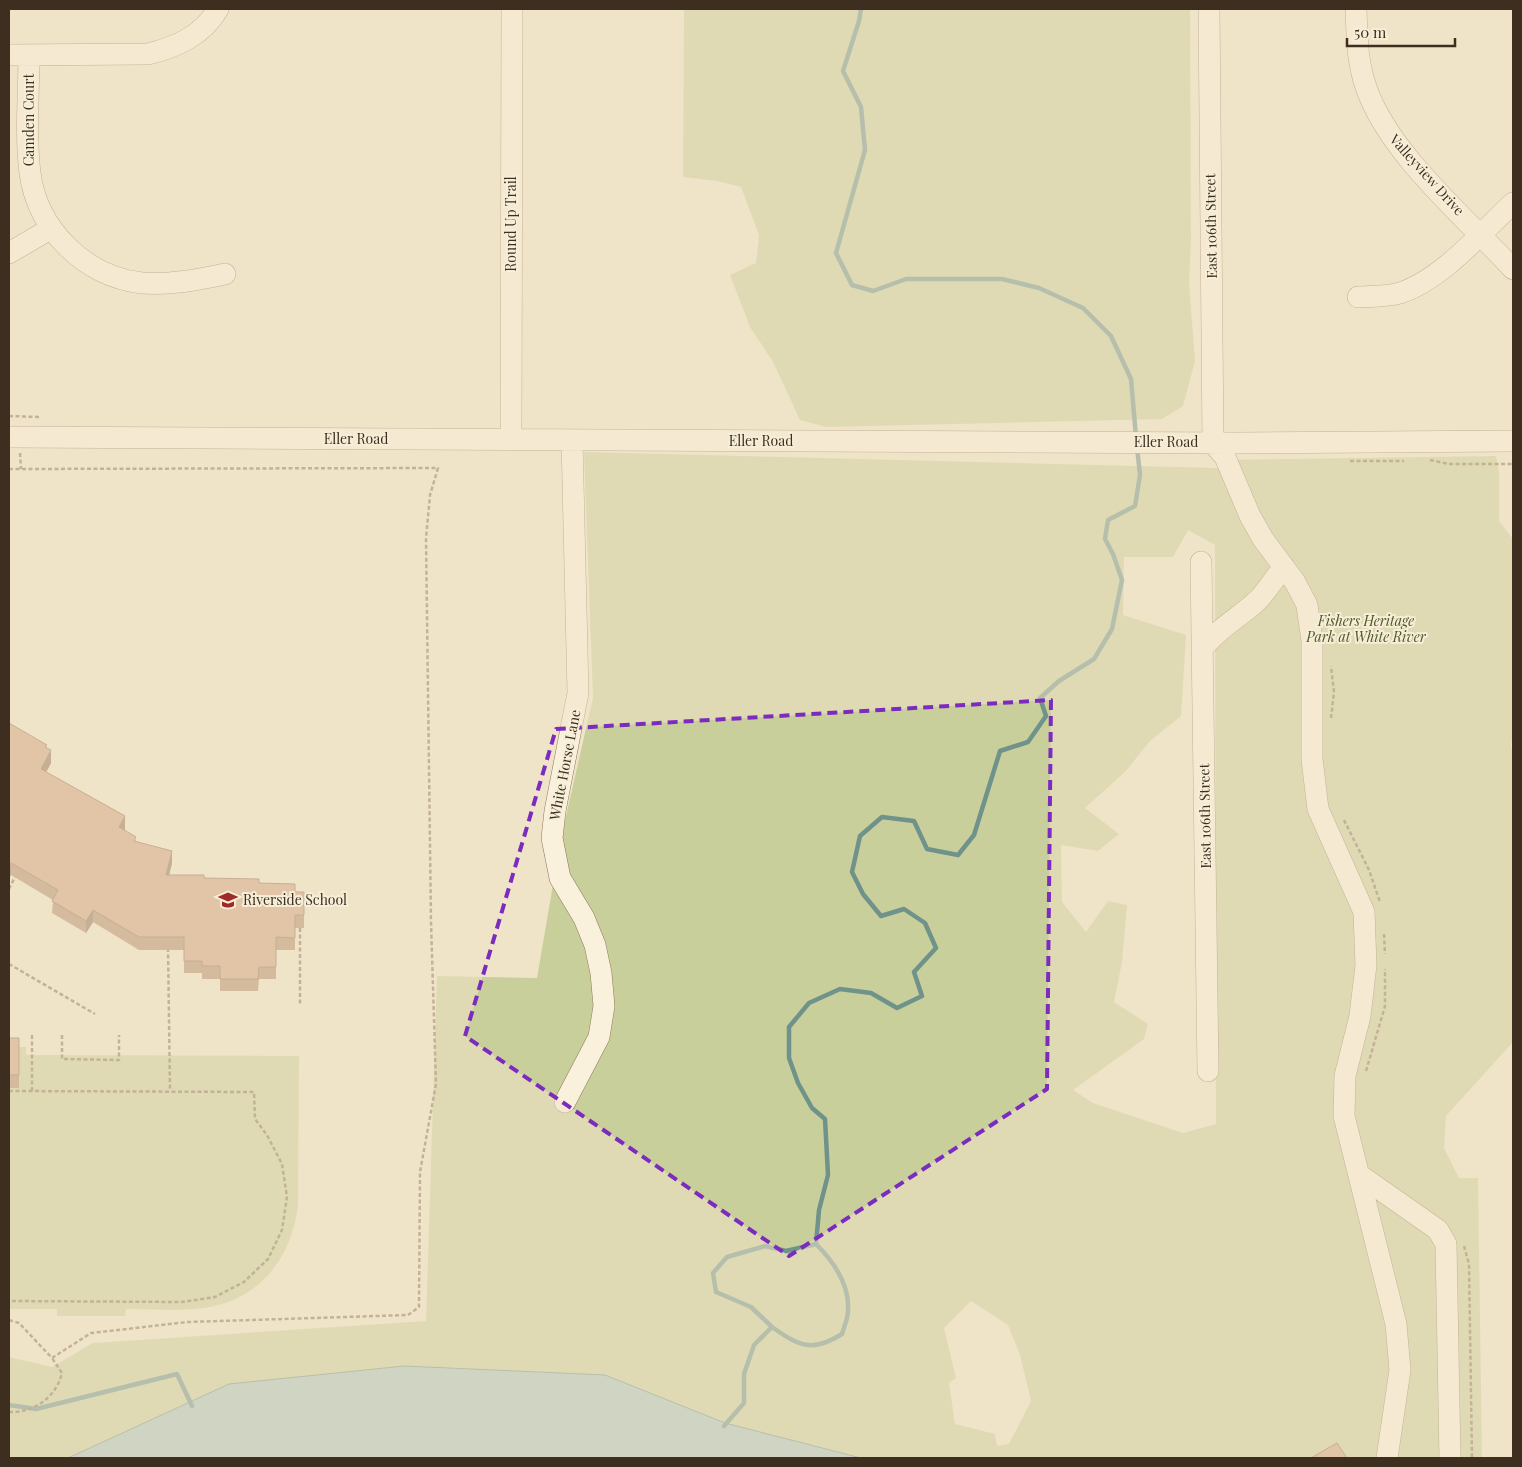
<svg xmlns="http://www.w3.org/2000/svg" width="1522" height="1467" viewBox="0 0 1522 1467" font-family="'Playfair Display',serif">
	<rect width="100%" height="100%" fill="#f0e4c8"/>
	<path fill="#c9cf9b" fill-rule="evenodd" d="M684,9H1190L1191,240L1189,282L1195,361L1183,406L1162,419L826,427L800,420L773,362L750,327L730,275L756,263L759,235L741,187L717,181L683,177Z
		M584,452L1218,468V460L1496,456L1499,473V521L1513,539V733L1511,745L1513,756V1042L1446,1116L1444,1148L1459,1178H1478L1482,1458H861L725,1423L605,1375L404,1366L229,1384L68,1458H9V1357L52,1367L93,1343L426,1321L437,976L537,978L561,838L593,698ZM1188,530L1215,545L1216,1124L1183,1133L1093,1103L1073,1090L1144,1039L1148,1024L1114,1002L1122,962L1127,905L1108,901L1086,932L1062,902L1061,845L1098,851L1119,834L1085,808L1125,772L1150,741L1181,716L1186,635L1123,615L1124,557H1173ZM971,1301L1008,1325L1020,1355L1031,1401L1009,1444L997,1446L995,1434L955,1424L949,1383L956,1378L944,1328Z
		M9,1047H26V1055L299,1056L298,1206C290,1264 255,1304 195,1309C172,1311 148,1309 126,1309L125,1316H57V1309H9Z"/>
	<path fill="#a9c4bc" stroke="#6f938a" d="M404,1366L605,1375L725,1423L861,1458H68L229,1384Z"/>
	<g fill="none" stroke-linecap="round" stroke-linejoin="round">
		<path stroke="#6f938a" stroke-width="4.5" d="M861,9L859,21L843,71L861,107L865,150L836,253L852,285L873,291L906,279H1002L1039,288L1083,308L1111,336L1131,379L1136,437
			M772,1327L751,1307L716,1292L713,1273L727,1257L765,1246L786,1251L816,1244
			M9,1405L36,1409L177,1374L192,1406
			M724,1426L744,1403V1374L754,1345L772,1327C799,1346 812,1353 842,1334C844,1327 848,1318 848,1311C850,1284 834,1262 816,1244L819,1210L828,1175L825,1119L812,1108L798,1083L789,1058V1027L809,1003L840,989L871,993L897,1008L922,996L914,972L936,948L925,923L904,909L881,916L863,894L852,872L860,836L882,817L914,821L927,849L958,855L974,835L1000,751L1028,742L1046,716L1040,698L1059,681L1094,659L1112,629L1122,580L1113,554L1105,539L1108,520L1135,506L1140,475L1137,447"/>
		<g stroke="#8d765c" stroke-width="22">
			<path id="minor" d="M1209,9L1213,443L1225,457L1250,516L1263,539L1295,582L1307,605L1312,641V759L1318,809L1364,912L1366,965L1360,1016L1345,1076L1344,1116L1396,1324L1400,1370L1387,1458
				M1356,9C1357,35 1357,62 1366,87C1388,153 1466,218 1513,269
				M9,55L148,54C177,47 203,35 218,9
				M29,55C29,93 25,135 30,173C37,229 85,277 142,283C170,285 197,280 225,274
				M9,253L50,229
				M1358,297C1371,296 1387,297 1400,293C1441,280 1482,232 1513,203
				M9,437L1237,443L1513,441
				M511,439L512,9
				M1201,562L1208,1071
				M1203,648C1217,629 1240,617 1258,600C1267,591 1275,577 1284,567
				M565,1102L599,1037L604,1006L601,973L595,945L584,918L560,878L552,838L555,811L578,693L572,440
				M1361,1176L1438,1230L1446,1244L1450,1458"/>
		</g>
		<path stroke="#8d765c" stroke-width="2.5" stroke-dasharray="4 2.5" stroke-linecap="butt" d="M9,416L39,417
			M20,453L21,469
			M1430,460L1449,464H1513
			M1350,461H1404
			M9,469L438,468L430,495L426,538L431,922L436,1084L420,1172L419,1307L408,1315L188,1322L91,1333L52,1358L19,1323L9,1320
			M1331,718L1334,692L1331,666
			M1344,820L1369,870L1380,902
			M9,889L16,875
			M300,928V1004
			M1384,934L1385,954
			M168,948L170,1091
			M9,964L95,1014
			M32,1035V1091
			M62,1035V1059L119,1060V1035
			M1366,1071L1385,1006V969
			M9,1091L254,1092L255,1119L267,1135L282,1164L287,1197L282,1230L268,1259L244,1282L215,1297L182,1302L9,1301
			M1464,1246L1469,1264L1472,1458
			M9,1412C33,1413 56,1398 62,1373L52,1358"/>
		<use href="#minor" stroke="#faf1dc" stroke-width="21"/>
	</g>
	<path fill="#b2896c" d="M9,723L47,748L51,763L46,772L125,829V830L136,841L172,863L169,875L259,883L295,892H304V928H295V950H276V979H259L258,991H220V979H202V973H184V950H139L93,922L86,933L52,913L53,900L11,875Z
		M9,1038H19V1088H9Z"/>
	<path fill="#916f58" d="M51,750V763L41,782V769Z
		M125,816V829L119,839V827Z
		M172,851V863L166,888V875Z
		M11,863V875L9,880V867Z
		M93,910V922L86,933V921Z"/>
	<path fill="#cf9f7d" stroke="#916f58" d="M9,723L47,745L45,747L51,750L41,769L125,816L119,827L136,837L134,841L172,851L166,875H204V878L259,879V883L295,884V892H304V915H295V938L276,937V967H259L258,979H220V966H202V961H184V937H139L93,910L86,921L52,901L58,890L11,863L9,867Z
		M9,1038H19V1075H9Z
		M1337,1443L1347,1458H1311Z"/>
	<path d="M0 0H1522V1467H0ZM1051,700L1047,1089L789,1256L465,1036L556,729Z" fill="#f0e4c8" fill-opacity=".55" fill-rule="evenodd"/>
	<path fill="none" stroke="#7b2cbf" stroke-width="4" stroke-dasharray="10 6" stroke-linejoin="round" d="M1051,700L1047,1089L789,1256L465,1036L556,729Z"/>
	<defs>
		<g id="school-bare" transform="scale(1.5)"><path d="M0-5L7-2L0 1L-7-2ZM-4 1L0 2.5L4 1V4Q0 6-4 4Z" fill="#9e2a2b" stroke="#f7eed8" stroke-width="2.5" paint-order="stroke"/></g>
	</defs>
	<g fill-rule="evenodd">
		<use href="#school-bare" x="228" y="900"/>
	</g>
	<g text-anchor="middle" stroke-width="4" stroke-linejoin="round" paint-order="stroke">
		<g font-size="14" fill="#3d2e20" stroke="#f7eed8">
			<text transform="translate(29 120) rotate(-90)" y="5">Camden Court</text>
			<text transform="translate(1427 175) rotate(48)" y="5">Valleyview Drive</text>
			<text transform="translate(511 224) rotate(-90)" y="5">Round Up Trail</text>
			<text transform="translate(1211 226) rotate(-91)" y="5">East 106th Street</text>
			<text x="356" y="444">Eller Road</text>
			<text x="761" y="446">Eller Road</text>
			<text x="1166" y="447">Eller Road</text>
			<text transform="translate(565 765) rotate(-79)" y="5">White Horse Lane</text>
			<text transform="translate(1205 816) rotate(-91)" y="5">East 106th Street</text>
		</g>
		<g font-size="14" font-style="italic" fill="#4d5a26" stroke="#f7eed8">
			<text x="1366" y="626">Fishers Heritage<tspan x="1366" dy="16">Park at White River</tspan></text>
		</g>
		<g font-size="14" fill="#3d2e20" stroke="#f7eed8" text-anchor="start">
			<text x="243" y="905">Riverside School</text>
		</g>
	</g>
	<rect width="1522" height="1467" fill="none" stroke="#3d2e20" stroke-width="20"/>
	<path d="M1347 38v8h108v-8" fill="none" stroke="#3d2e20" stroke-width="2.5"/>
	<text x="1354" y="38" font-size="15" fill="#3d2e20" stroke="#f7eed8" stroke-width="4" paint-order="stroke">50 m</text>
</svg>
